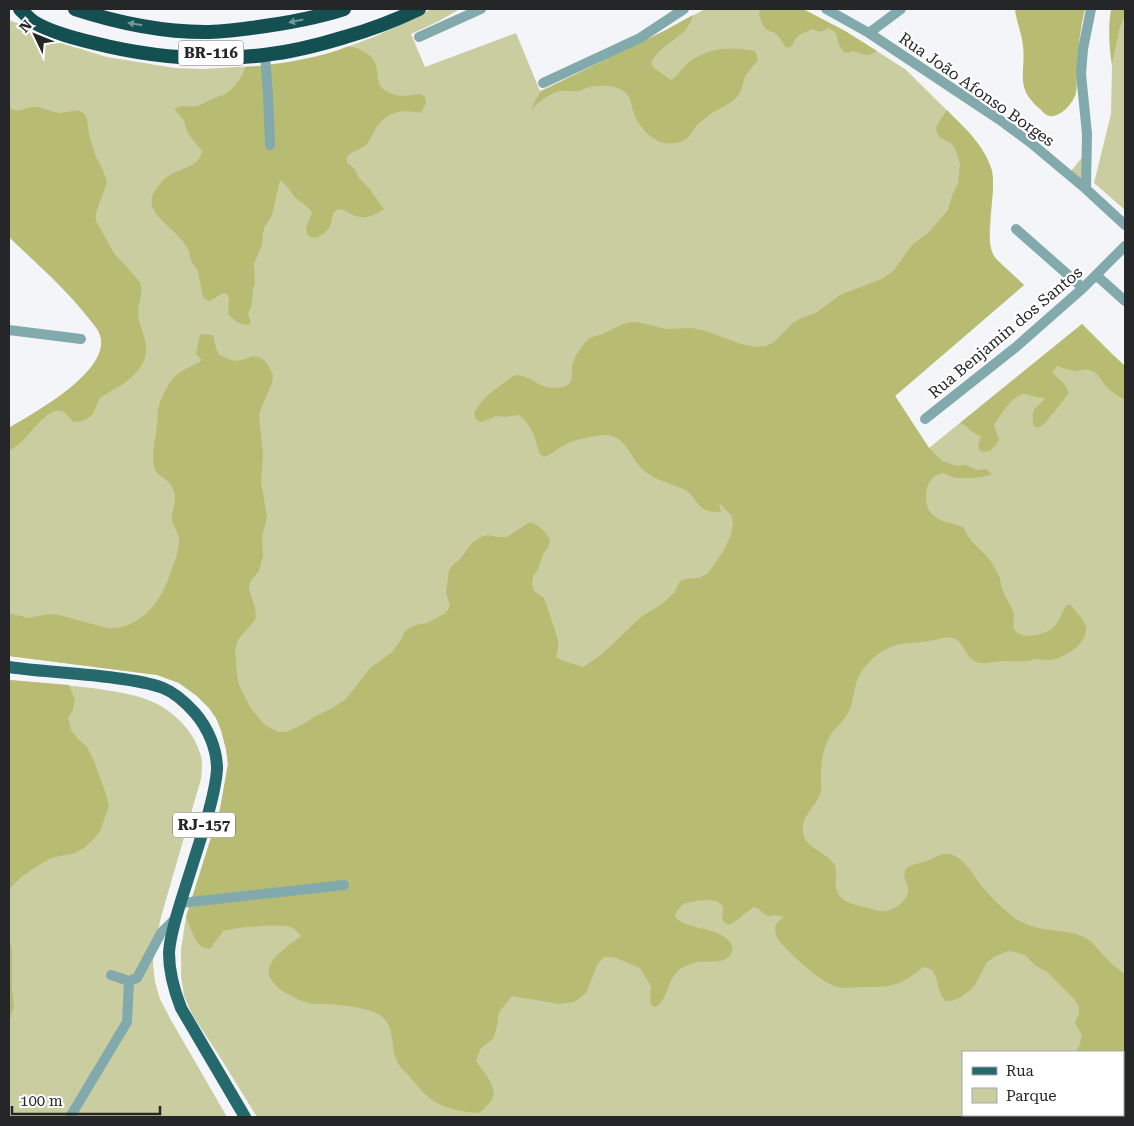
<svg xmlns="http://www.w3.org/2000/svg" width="1134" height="1126" viewBox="0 0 1134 1126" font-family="'Roboto Serif',serif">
	<rect width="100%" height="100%" fill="#f4f5f8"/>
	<path fill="#cacda0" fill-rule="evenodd" d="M432,9H460L437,22L411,34L425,67L516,33L540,91L664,31L705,9H803L845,31L905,69L969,132L982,149L992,170L993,182L990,232V244L992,254L996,259L1024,285L895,396L929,448L1082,324L1112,354L1125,366V1117H257L218,1054L193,1016L184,996L181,976V949L186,917L220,809L228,764L226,749L221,730L216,718L209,708L197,696L179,683L158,675L9,656V428C34,413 106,374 101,339C100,330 92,323 87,316C64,287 36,263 9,237V20L22,25L51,40L107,57L175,68L202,69L258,66L288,62L332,53L376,36ZM963,1052H1123V1115H963Z
		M1125,16V210L1094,183L1111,114L1112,66L1120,28Z
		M1085,154L1083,183L1071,171Z
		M9,680C37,682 64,685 92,688C111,691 130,693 148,700C170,708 193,729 200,753C203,761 202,771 201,779L161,917L154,949L153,964L155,982L160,999L171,1020L227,1117H9Z"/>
	<path fill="#b8bc72" d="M760,9H803L845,31L877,51C866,58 863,54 853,51L848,53L844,52L839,45L836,33L829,28L821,32L812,29C808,32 801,33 798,36C795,38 794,43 792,46L786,48C782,42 780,36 773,32C770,31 767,31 765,28C763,27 759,15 759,13Z
		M1015,9H1085C1080,29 1078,49 1077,69C1076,78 1078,88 1075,96C1072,104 1062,115 1053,116C1047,117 1044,113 1040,109C1014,87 1026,74 1023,46C1022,33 1016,21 1015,9Z
		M1111,9H1125V16L1120,28L1112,66C1109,46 1108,28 1111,9Z
		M693,15C688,38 660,43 651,63L654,68L671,80C677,77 681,69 687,64C706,48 731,46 755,51L758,60C754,65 749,70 746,75C742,83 742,93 735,99C727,106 717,109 709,115C705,118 701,122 697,125C693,130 691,136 685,140C675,145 662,145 653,138C644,132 636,121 633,111C631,105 631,98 626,93C616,84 602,85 590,87C586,88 582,90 579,91C571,92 564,89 556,92C546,96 539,103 531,109L540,92L664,31Z
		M349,46C359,48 371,53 375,63C380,75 374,87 390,93C394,94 398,96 402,96C408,96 415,94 421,94L425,97L426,103L421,113C401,109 388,111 376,128C372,133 371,140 366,145C360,150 352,150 347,157V163L354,168L359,178L369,188L384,209C374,216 365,220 353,215C348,213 345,210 338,209C337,210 333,213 333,214C331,218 332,222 330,226C327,233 315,242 308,235C303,230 310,219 312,213C308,206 303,204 297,199C290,193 288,185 280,180L272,215L264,228L263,233L262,245L254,264L255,284L253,289L252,303L248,314L251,324C241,327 234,320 228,314L229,299L227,294L223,293C218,295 214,300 209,301L204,299C201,290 200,281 198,272C197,268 194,266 192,262C190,259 190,255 189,251C187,247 184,242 180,238C170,226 143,210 154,192C158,186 164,178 170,175C182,168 199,167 202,151L189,135L186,129L184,120L174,109C184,104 187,108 197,106C202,105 204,103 208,101C213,98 218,97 223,95C233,90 243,77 245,67C280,65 317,59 349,46Z
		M9,105L11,109L17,111L32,107H39L54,112L60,113L79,110L84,114L87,119L89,135L96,157L103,170L107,182L95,216L97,223L114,253L140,282C144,292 138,302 138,312C138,325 147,338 146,350C146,367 130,380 117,388C111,391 105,394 100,398C98,402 97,405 95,409C92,418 83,422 74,422C70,419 66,413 62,411C49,406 30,434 22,441C18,445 13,448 9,451V428C34,413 106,374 101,339C100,330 92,323 87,316C64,287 36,263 9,237Z
		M947,110C963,127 984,145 991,168C999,194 980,237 996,259L1024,285L895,396L929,448L942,461L957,466L966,465L978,470L986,469L992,474C982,478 970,479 958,478C953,478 948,474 942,473C939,474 934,476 932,479C923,488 924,508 933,515C942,523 953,523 963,527C969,542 980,548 989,559C993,564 996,571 999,576C1001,581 1001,586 1003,591C1006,599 1012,606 1014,615C1014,620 1012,626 1015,630C1021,641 1046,634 1053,628C1060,622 1061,612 1067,605H1071C1076,612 1085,620 1086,628C1088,643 1064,658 1051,660C1047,661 1042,659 1037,659C1032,659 1034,660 1028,661C1019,662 1010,661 1001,661C995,661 988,664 983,663C965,663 966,642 953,638C947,636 940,639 934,640C922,643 905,642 893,646C878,651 860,668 856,684C853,694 853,705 847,715C842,723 834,728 830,736C823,748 821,762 821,776C821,783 822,788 820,794C815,808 798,819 804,836C807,848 827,853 834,864C839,872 833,882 837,891C841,903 857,905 867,908C874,909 878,912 885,911C896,910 910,899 908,887C906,881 902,876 906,869C911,864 921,863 927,861C935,858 941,853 949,854C966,857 974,878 984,889C992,898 1001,907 1011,915C1024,926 1040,929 1058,931C1068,932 1075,933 1084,937C1093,942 1098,949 1104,956C1110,963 1118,969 1125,974V1071L1123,1072V1052H1076L1080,1044L1082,1035L1075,1023L1079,1013V1007L1075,1000L1046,971L1036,966L1026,956L1015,952L1008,951L994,957L987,962L975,985L969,991L961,997L952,1001H946C944,999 941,996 941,994C936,983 938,969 924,967C917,971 912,977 905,980C891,988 876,987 860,987C852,987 845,989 837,987C823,984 787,952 778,939C776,936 775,932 775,928C776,922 780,920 784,917L775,915L770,916L765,915L759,909L754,907C745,912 739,920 729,925L725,923L722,919C722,915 724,911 723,907C719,896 692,901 683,904L677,911L675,916C683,930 717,926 729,941C732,944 733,948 732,951C729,965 708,961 698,962C692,963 685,966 680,969C667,979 669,998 656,1007L651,1005L650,1002L651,986L640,968L613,957H604L597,965L586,993L574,1002L559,1004L512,996L499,1012L497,1026L493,1039L481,1048L476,1061C483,1072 500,1088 491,1101C488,1106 483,1109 479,1113C463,1112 445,1109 432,1100C423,1094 417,1085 411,1078C407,1073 401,1069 398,1063C389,1047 397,1028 380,1015C370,1008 337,1004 324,1004C320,1004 316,1004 313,1004C298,1001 261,985 270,965C275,954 292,943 301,936C299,934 296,930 293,928C283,922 235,928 223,931L210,949C207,948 204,948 202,947C195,943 189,924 186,917L220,809L228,764L226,749L221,730L216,718L209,708L197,696L179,683L157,675L9,656V613L28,618L49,614L59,615L107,628C119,629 129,626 139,619C158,606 166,587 173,566C176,558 179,548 179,540C179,532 172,526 172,518C172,509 177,501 174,492C170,477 156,478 154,466C151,453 156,438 157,425C158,418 157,412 159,406C162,395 170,380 179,373C186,368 195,365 202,360L196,354L200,334L213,335L216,348L219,355L234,361L246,359L252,356L258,357L264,360L268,365L273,375L272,383L261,408L259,415L263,455L261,482L267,517L262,537L263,556L261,563L259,571L252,579L249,585V589L255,608L256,617L255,620L238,640L235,650L237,675L239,685L250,707L263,723L272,729L279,732H286L302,725L315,716L331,709L346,699L369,669L392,652L401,640L404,633L409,628L419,624L427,623L444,614L448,610L450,605L446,593L449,570L453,565L461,558L472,543L481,537L488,535L497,537H507L530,522C539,525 546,532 550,540L548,548L543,554L538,569L533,577L532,584L534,591L544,598L551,618L558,640V648L556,657L561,660L583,667L601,655L641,617L662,604L674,593L680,581L685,579L699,578L707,574L712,568L725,548L731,534L733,523L731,515L719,503L721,512C714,512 708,512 702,508C696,504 694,495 687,491C672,483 655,481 642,469C631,458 626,437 607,435C600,434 573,440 566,444C558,448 552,455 543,457C537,451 537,445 535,438C532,429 526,420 519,415L505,417L496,416L485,421L480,422L476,419L474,413L481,402L489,394L513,376L518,375L526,377L541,385L549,388L564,387L569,384L572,379V365L576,355L583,345L588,339L595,336L603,334L623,324L632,322L641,323L666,329L692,328L706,331L741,344L756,347L766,346L773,343L792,324L799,319L816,313L840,295L882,279L894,270L912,245L929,232L948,210L953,193L958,183L960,164L955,148L951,143L940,138L937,132L936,128L938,123Z
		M1082,324L1112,354L1125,366V400C1118,396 1111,392 1106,386C1101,381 1099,374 1092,371C1087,369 1082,370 1077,371C1070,371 1064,368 1057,366L1052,373C1057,377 1069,386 1068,394C1067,397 1045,423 1043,425C1039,427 1040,427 1035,427L1033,424C1032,405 1035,411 1045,398C1037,398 1032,395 1025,394C1014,393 999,417 994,425L999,440C995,448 990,454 980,451C977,445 979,442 981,436C972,434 969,426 960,423Z
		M9,680L69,685L75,700L73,710L68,718L71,730L77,738L87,747L94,761L106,794L109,806L100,831L94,839L84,848L75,853L51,858L36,867L21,877L9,889Z
		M9,941L12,949V989L14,1007L9,1023Z"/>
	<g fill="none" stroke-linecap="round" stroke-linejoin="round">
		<path stroke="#82aaac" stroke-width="10" d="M826,9L869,33L1000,120L1031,143L1086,189L1125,225
			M869,33L901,9
			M419,37L481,9
			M265,55L268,95L270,145
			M543,83L640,38L684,9
			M1086,189L1087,134L1081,74L1083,49L1091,9
			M1016,229L1083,288
			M1096,275L1125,301
			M9,330L81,339
			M925,419L1016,347L1083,288L1125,246
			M181,903L344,885
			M111,975L129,981L137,978L161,933L175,919
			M70,1117L127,1022L129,981"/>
		<path stroke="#26696c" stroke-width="12" d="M9,667C44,672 79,673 115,678C131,680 147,682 163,688C176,693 186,703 195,713C208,728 217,749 217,769C216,788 210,807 205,825C197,850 189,875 181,901C176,918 170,935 169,953C169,972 174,990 181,1008L245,1117"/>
		<path stroke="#144f52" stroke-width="14" d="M20,9C24,13 28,18 34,22C48,31 77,39 94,43C149,57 207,62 264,55C291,52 319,45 345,37C370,30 396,20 419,9
			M75,9C115,22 163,32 205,32C220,32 236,30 251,28C282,24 313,19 344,9"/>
	</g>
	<defs><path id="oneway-solid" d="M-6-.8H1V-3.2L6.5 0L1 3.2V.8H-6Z" transform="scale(1.25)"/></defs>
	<g fill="#729597">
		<use href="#oneway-solid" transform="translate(296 21) rotate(168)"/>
		<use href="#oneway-solid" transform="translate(135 24) rotate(-171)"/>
	</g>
	<g text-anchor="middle" stroke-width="4.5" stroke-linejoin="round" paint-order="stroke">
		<g fill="#fff" stroke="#666768" stroke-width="1">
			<rect x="178.5" y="40.5" width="65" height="25" rx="4"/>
			<rect x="173" y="812.5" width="62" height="25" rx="4"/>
		</g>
		<g font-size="15" font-weight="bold" fill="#252627">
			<text x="211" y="58">BR-116</text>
			<text x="204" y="830">RJ-157</text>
		</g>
		<g font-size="16" fill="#252627" stroke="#fff">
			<text transform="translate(977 89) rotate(35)" y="6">Rua João Afonso Borges</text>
			<text transform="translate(1005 332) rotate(-40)" y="6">Rua Benjamin dos Santos</text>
		</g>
	</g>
	<rect width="1134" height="1126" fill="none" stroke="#252627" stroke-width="20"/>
	<rect x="962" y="1051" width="162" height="65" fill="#ffffff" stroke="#a8a8a9"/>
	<rect x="972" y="1067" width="25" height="8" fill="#26696c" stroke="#a8a8a9"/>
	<text x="1006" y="1076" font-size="15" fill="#252627">Rua</text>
	<rect x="972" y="1088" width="25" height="15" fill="#cacda0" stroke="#a8a8a9"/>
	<text x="1006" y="1101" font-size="15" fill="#252627">Parque</text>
	<g transform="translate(35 35) rotate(313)" stroke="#ffffff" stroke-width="4" paint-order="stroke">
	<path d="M0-4L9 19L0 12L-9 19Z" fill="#252627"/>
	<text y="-8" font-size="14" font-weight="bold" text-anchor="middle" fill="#252627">N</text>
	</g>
	<path d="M12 1106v8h148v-8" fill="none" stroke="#252627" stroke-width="2.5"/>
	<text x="20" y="1106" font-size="15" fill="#252627" stroke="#ffffff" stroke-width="4" paint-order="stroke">100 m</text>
</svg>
